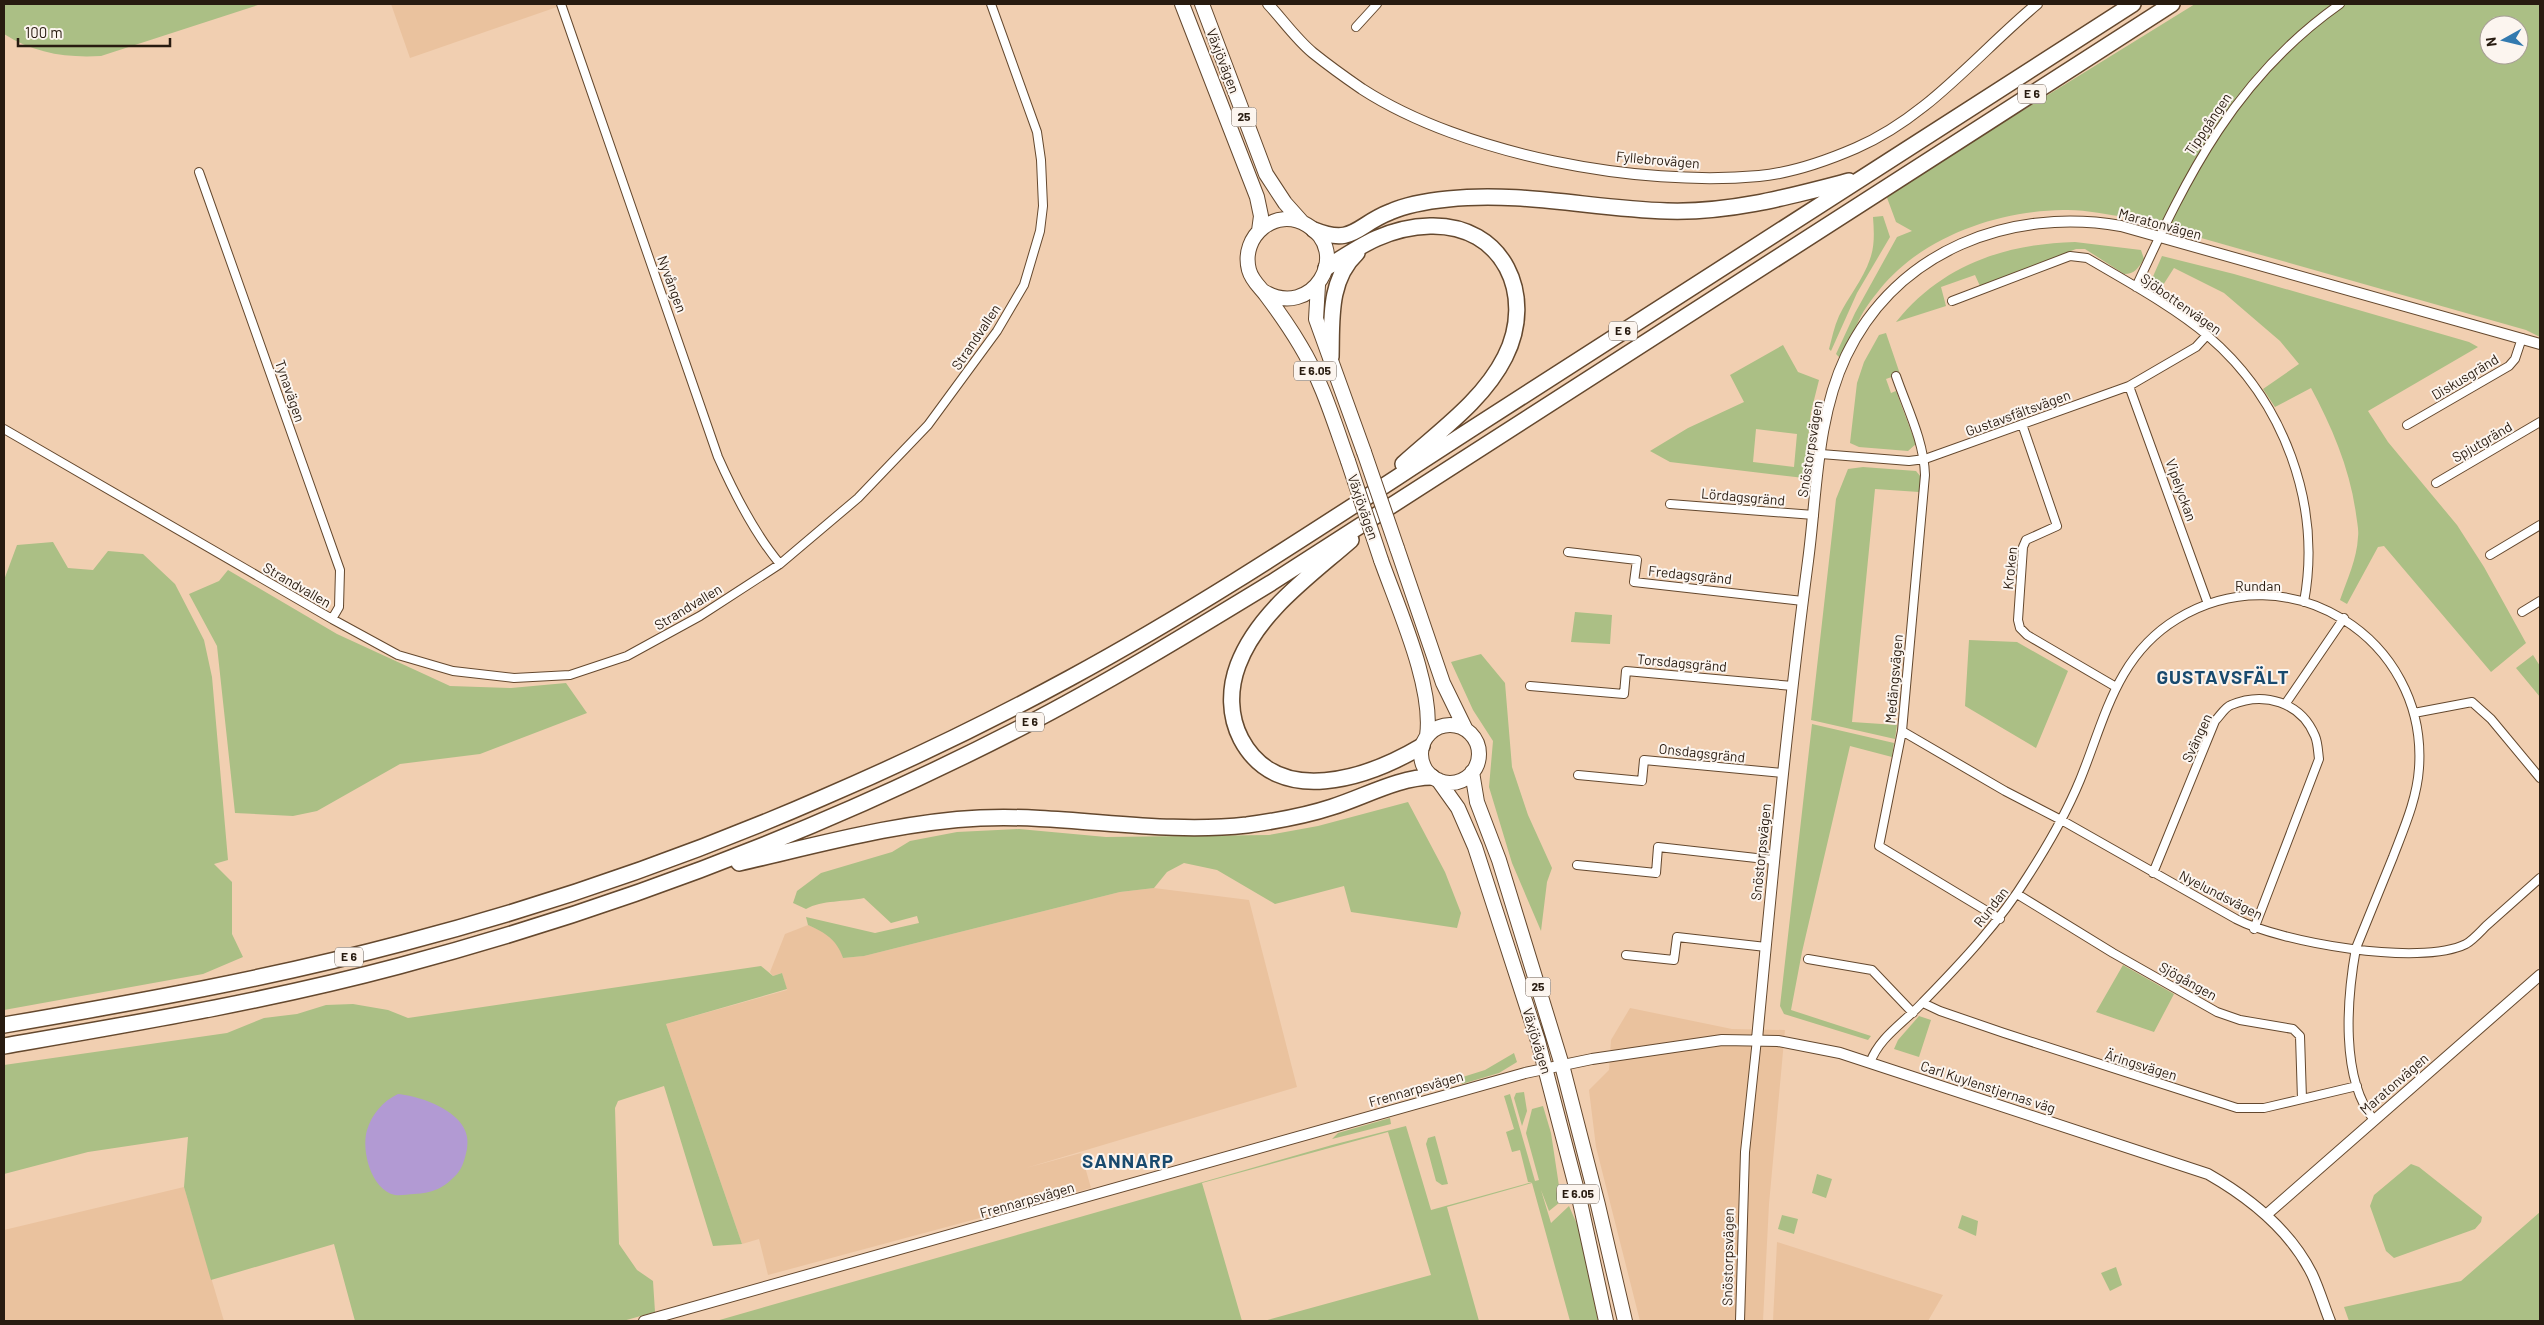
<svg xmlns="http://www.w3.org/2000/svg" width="2544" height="1325" viewBox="0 0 2544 1325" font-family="Barlow,sans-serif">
	<rect width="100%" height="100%" fill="#f1cfb1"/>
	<path fill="#eac29e" d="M391,4H555L557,7L410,58Z
		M1154,888L1249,900L1297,1087L1026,1168L1081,1153L1091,1188L768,1275L759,1239L742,1244L666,1024L787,990L782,973L773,976L770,972L785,934L808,925L826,933L839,946L843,958L864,956L1120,892Z
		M1630,1008L1732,1029L1785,1030L1769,1204L1763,1321H1640L1596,1147L1589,1090L1609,1070L1611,1040Z
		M184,1187L224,1321H4V1230Z
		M1777,1242L1943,1295L1928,1321H1773Z"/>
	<path fill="#abbf85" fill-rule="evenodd" d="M4,4H261L101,56C65,58 34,53 4,34Z
		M2195,4H2540V337L2526,330L2127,217C2107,215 2084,209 2063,210C1998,211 1923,236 1880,289C1873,298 1864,309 1859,320C1853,333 1848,346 1839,357L1836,354L1855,313L1897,237L1912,231L1896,222L1886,195ZM2489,25H2519V55H2489Z
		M1883,216L1890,237L1857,293L1831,351L1829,349C1832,338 1834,327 1839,316C1848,297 1863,280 1870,259C1875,245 1874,231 1873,217Z
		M2075,242L2141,250L2144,259C2138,268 2135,274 2124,274L2085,249H2076L1980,286L1975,275L1941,287L1946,306L1896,322C1942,265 2004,244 2075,242Z
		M2162,256L2234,274L2469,342L2478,347L2368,411L2388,442L2457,525L2484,567L2526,643L2491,672L2384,546L2378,547L2347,604L2340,600C2347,580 2357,559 2358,537C2359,530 2357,522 2356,514C2350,469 2332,427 2311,388L2275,407L2263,389L2299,364L2280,341L2224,293L2174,268L2156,296L2154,294L2151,281Z
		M1886,333L1900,374L1886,379L1891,393L1896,391L1916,444L1908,451L1859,447L1850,443L1857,383L1864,362L1879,335Z
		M1783,345L1798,372L1819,380L1811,412L1804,478L1670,462L1650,451L1688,428L1744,402L1730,375ZM1756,429L1797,434L1794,467L1753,462Z
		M1863,467L1916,471L1921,477L1919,492L1875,489L1852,722L1897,725L1895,739L1811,720L1836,499L1848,469Z
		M53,542L68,568L93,570L108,551L143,554L175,584L204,640L212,677L228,860L214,864L232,882V934L243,957L203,974L4,1010V580L17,545Z
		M228,570L337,634L450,686L511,688L566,683L587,713L480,754L400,764L317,811L293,816L235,813L217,646L189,594L219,581Z
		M1575,612L1612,615L1610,644L1571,642Z
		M1969,640L2017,642L2068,671L2036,748L1965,706Z
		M1481,654L1505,683L1512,767L1528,815L1552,868L1547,882L1541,931L1512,863L1489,787L1493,741L1473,710L1451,662Z
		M2533,655L2540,666V697L2516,668Z
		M1812,724L1894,743L1892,757L1850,746L1802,952L1791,1010L1871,1036L1868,1040L1784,1014L1780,1006Z
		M1408,802L1445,872L1461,913L1457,928L1351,912L1344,886L1275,904L1217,870L1184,863L1167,872L1154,888L1120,892L864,956L843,958C837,940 826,933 808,925L806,917L875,933L919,923L917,916L891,923L864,898C845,902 822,900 806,909L793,903L797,891L821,873L892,852L910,841L957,832L1019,829L1106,837L1269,835L1318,826Z
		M2123,965L2174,994L2154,1032L2096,1012Z
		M761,966L773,976L782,973L787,989L666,1024L742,1244L713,1246L664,1086L618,1101L615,1108L619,1244L637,1270L653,1281L655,1312L623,1321H355L334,1244L211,1280L184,1187L188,1137L88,1152L4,1174V1065L227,1033L264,1018L297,1014L326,1005L353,1004L388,1010L408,1018Z
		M1919,1016L1931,1020L1919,1057L1894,1049L1898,1040Z
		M1514,1053L1517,1062L1499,1073L1462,1084L1461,1082L1451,1085L1450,1081L1485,1070Z
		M1524,1092L1527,1111L1522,1126L1514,1098L1516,1093Z
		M1510,1094L1535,1181L1539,1180L1526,1133L1532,1109L1543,1106L1551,1133L1559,1186L1556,1189L1559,1203L1549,1211L1541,1190L1551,1223L1569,1206L1580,1231L1598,1321H1570L1532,1183L1447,1207L1479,1321H1264L1431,1275L1388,1132L1202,1183L1242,1321H716L1332,1145L1406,1126L1431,1210L1532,1182H1528L1520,1150L1512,1152L1506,1132L1514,1129L1504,1096Z
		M1390,1118L1391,1124L1332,1139L1338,1133Z
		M1435,1136L1448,1184L1442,1185L1436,1181L1426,1144L1428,1138Z
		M2411,1164L2419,1167L2482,1217L2481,1222L2475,1229L2394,1258L2386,1251L2370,1206L2374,1195Z
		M1817,1174L1832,1179L1826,1198L1812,1193Z
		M2540,1212V1321H2349L2344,1307L2461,1281Z
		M1782,1215L1798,1219L1794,1234L1778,1229Z
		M1962,1215L1978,1221L1976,1236L1958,1228Z
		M2116,1267L2122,1285L2110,1291L2101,1273Z"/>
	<path fill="#b29ad3" d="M398,1094C426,1097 474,1115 467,1149C465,1158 463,1167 457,1174C444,1188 433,1193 414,1194C408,1194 401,1196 395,1195C371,1190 361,1150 367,1130C372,1114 383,1101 398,1094Z"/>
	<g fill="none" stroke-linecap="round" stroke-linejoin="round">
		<g stroke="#64482e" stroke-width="10">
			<path id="minor" d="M561,4L718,457C734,493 754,533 780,564
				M1356,27L1377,4
				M199,172L340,570L339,607L332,619
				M2136,287C2188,174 2235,78 2340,4
				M1952,301L2070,256L2087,258C2126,281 2174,307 2208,336C2284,401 2322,504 2304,602
				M1896,376C1907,408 1924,441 1925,475L1902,731L1879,846L2000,919
				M2129,386L2208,604
				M2022,424L2057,526L2026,540L2023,547L2018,620L2020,628L2027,635L2116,687
				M2407,425L2509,366L2515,359L2522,338
				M4,429L332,619L398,655L453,671L514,678L570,675L627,656L700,616L780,564L858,498L928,425L997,331L1024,285L1040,231L1043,206L1041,160L1037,132L991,4
				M1821,454L1909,461L1925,459L2129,386L2196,347L2207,335
				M2436,483L2540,422
				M1670,504L1814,515
				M1568,552L1637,560L1634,582L1803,601
				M2490,555L2540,525
				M2522,612L2540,601
				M1530,686L1624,694L1626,671L1793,686
				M2286,703L2344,618
				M2414,713L2472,702L2491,719L2540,778
				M1902,731L2005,791L2063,821L2236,919C2280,942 2420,967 2466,944C2473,940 2480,932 2486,926C2504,910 2522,894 2540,878
				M1578,775L1642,781L1644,760L1783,773
				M1577,865L1656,873L1658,847L1774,860
				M2153,873L2215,721C2220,716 2225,707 2231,705C2264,691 2301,702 2315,736C2318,743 2318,752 2319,759L2254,929
				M2017,894L2113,953L2217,1012L2240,1020L2293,1029L2300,1036L2302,1099
				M1626,955L1674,960L1677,937L1766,947
				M1808,959L1872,970L1913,1013
				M1923,1003L1940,1011L2004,1033L2237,1108H2264L2357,1086
				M1870,1063C1879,1037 1905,1022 1923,1002C1961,963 1999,923 2028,876C2048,845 2066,814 2080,780C2105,719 2116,656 2177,619C2288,551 2428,638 2419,768C2417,799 2404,828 2393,857C2381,887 2368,918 2356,948C2347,998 2340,1079 2374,1120
				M1740,1321L1745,1152L1757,1039"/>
		</g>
		<g stroke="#64482e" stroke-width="12">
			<path id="tertiary" d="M1268,4C1283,20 1296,39 1313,53C1328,65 1346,78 1362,89C1464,155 1639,187 1759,176C1791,173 1826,161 1856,148C1928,117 1978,53 2037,4
				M1757,1039C1772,880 1787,720 1808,561C1817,494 1816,419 1846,356C1897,250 2010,207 2121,226L2540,344
				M2266,1215L2540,975
				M644,1321L1525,1073L1592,1059L1722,1040L1778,1041L1840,1053L2208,1174C2250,1198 2290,1230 2312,1274C2319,1289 2324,1306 2330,1321"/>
		</g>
		<g stroke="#64482e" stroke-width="16">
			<path id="trunk" d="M1182,4L1257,197L1261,216L1259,231
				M1202,4L1266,174L1285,203L1302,222
				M1318,285L1316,319L1364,452
				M1263,291C1312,321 1353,252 1307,225C1276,206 1240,236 1249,270C1252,281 1260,287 1266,295C1278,311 1290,328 1300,345C1322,381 1334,422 1348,461
				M1397,548L1443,683L1466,730
				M1381,560C1398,608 1434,687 1427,736
				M1421 754a29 29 0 1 1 58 0a29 29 0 1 1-58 0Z
				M1472,772L1477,802L1499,860L1562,1065L1598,1205L1625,1321
				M1438,780L1458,808L1475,847L1538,1041L1580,1202L1606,1321"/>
		</g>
		<g stroke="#64482e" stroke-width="18">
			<path id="motorway" d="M1314,230C1354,246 1356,225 1390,212C1408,204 1428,201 1448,199C1521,191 1594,209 1667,211C1730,213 1788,197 1849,181
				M1326,268C1360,246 1388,227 1430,226C1504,224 1536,296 1505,357C1483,401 1438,432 1403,464
				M1331,357C1332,321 1328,280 1357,253
				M1351,540C1310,576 1258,612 1238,665C1229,689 1229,716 1241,739C1278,809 1368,778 1422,746
				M739,863C818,845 898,822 980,818C1069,814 1158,835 1247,825C1276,821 1305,816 1332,807C1364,797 1399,777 1432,777
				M4,1025C138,1002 271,978 403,943C545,906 687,857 822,798C906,762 989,722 1070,678C1214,600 1350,507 1487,419C1703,281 1918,142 2133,4
				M4,1046C136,1023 268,1001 399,966C614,909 824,829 1022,727C1107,683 1189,633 1271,583L2172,4"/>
		</g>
		<use href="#minor" stroke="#fff" stroke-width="8"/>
		<use href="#tertiary" stroke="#fff" stroke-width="10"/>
		<use href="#trunk" stroke="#fff" stroke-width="14"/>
		<use href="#motorway" stroke="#fff" stroke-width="15"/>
		<g stroke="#64482e" stroke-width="16" stroke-linecap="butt">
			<path id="trunk-bridge" d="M1364,452L1397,548
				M1348,461L1381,560"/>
		</g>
		<use href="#trunk-bridge" stroke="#fff" stroke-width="14"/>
	</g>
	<g text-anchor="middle" stroke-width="4" stroke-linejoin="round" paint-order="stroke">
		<g fill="#fcf5ef" stroke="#685c53" stroke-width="1">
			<rect x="2018" y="84.5" width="28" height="19" rx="4"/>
			<rect x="1231.5" y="107.5" width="25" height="19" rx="4"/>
			<rect x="1609" y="321.5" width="28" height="19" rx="4"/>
			<rect x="1294" y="361.5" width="42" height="19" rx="4"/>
			<rect x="1016" y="712.5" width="28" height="19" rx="4"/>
			<rect x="335" y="947.5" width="28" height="19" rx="4"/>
			<rect x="1525.5" y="977.5" width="25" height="19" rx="4"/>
			<rect x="1557" y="1184.5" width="42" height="19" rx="4"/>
		</g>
		<g font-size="12" font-weight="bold" fill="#281b10">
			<text x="2032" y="98">E 6</text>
			<text x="1244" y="121">25</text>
			<text x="1623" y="335">E 6</text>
			<text x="1315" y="375">E 6.05</text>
			<text x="1030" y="726">E 6</text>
			<text x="349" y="961">E 6</text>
			<text x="1538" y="991">25</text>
			<text x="1578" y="1198">E 6.05</text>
		</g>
		<g font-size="14" fill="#281b10" stroke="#fcf5ef">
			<text transform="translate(1223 61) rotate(69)" y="5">Växjövägen</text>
			<text transform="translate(2208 124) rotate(-56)" y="5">Tippgången</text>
			<text transform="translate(1658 160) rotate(5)" y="5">Fyllebrovägen</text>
			<text transform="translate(2160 224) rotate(15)" y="5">Maratonvägen</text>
			<text transform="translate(672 284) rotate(70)" y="5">Nyvången</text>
			<text transform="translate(2181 304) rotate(35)" y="5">Sjöbottenvägen</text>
			<text transform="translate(976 337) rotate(-56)" y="5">Strandvallen</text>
			<text transform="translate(2465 377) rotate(-31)" y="5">Diskusgränd</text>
			<text transform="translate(290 391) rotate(71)" y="5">Tynavägen</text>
			<text transform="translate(2018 413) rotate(-20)" y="5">Gustavsfältsvägen</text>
			<text transform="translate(2482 442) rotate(-30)" y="5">Spjutgränd</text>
			<text transform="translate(1810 449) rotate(-81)" y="5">Snöstorpsvägen</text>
			<text transform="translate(2181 490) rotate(70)" y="5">Vipelyckan</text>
			<text transform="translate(1743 497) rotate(5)" y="5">Lördagsgränd</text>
			<text transform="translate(1363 507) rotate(71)" y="5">Växjövägen</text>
			<text transform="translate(2010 568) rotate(-84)" y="5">Kroken</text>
			<text transform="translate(1690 575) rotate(6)" y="5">Fredagsgränd</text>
			<text transform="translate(297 585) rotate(30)" y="5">Strandvallen</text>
			<text x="2258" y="591">Rundan</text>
			<text transform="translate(688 607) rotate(-31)" y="5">Strandvallen</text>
			<text transform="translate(1682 663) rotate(5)" y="5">Torsdagsgränd</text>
			<text transform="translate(1894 679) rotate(-85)" y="5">Medängsvägen</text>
			<text transform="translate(2197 738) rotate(-65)" y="5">Svängen</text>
			<text transform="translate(1702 753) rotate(6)" y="5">Onsdagsgränd</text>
			<text transform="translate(1761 852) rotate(-84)" y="5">Snöstorpsvägen</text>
			<text transform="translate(2221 895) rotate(27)" y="5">Nyelundsvägen</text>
			<text transform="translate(1991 907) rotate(-52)" y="5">Rundan</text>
			<text transform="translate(2188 981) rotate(29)" y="5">Sjögången</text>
			<text transform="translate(1537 1041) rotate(73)" y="5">Växjövägen</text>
			<text transform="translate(2141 1065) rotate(17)" y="5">Äringsvägen</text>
			<text transform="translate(2394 1084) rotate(-41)" y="5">Maratonvägen</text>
			<text transform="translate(1988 1087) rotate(18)" y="5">Carl Kuylenstjernas väg</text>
			<text transform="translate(1416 1089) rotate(-16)" y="5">Frennarpsvägen</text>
			<text transform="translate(1027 1200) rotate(-16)" y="5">Frennarpsvägen</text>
			<text transform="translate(1728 1257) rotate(-89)" y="5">Snöstorpsvägen</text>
		</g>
		<g font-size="19" font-weight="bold" letter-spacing="1" fill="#194a6e" stroke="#fcf5ef">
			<text x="2223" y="684">GUSTAVSFÄLT</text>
			<text x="1128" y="1168">SANNARP</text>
		</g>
	</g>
	<rect width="2544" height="1325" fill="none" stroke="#281b10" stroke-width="10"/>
	<g transform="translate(2504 40) rotate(262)"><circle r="24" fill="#fcf5ef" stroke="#a79e96"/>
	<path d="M0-4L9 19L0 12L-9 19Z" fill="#337aaf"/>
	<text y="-8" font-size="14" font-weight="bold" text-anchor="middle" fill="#281b10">N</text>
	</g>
	<path d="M18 38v8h152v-8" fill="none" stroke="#281b10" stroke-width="2.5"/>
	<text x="25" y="38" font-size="15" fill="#281b10" stroke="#fcf5ef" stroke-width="4" paint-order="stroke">100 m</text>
</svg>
